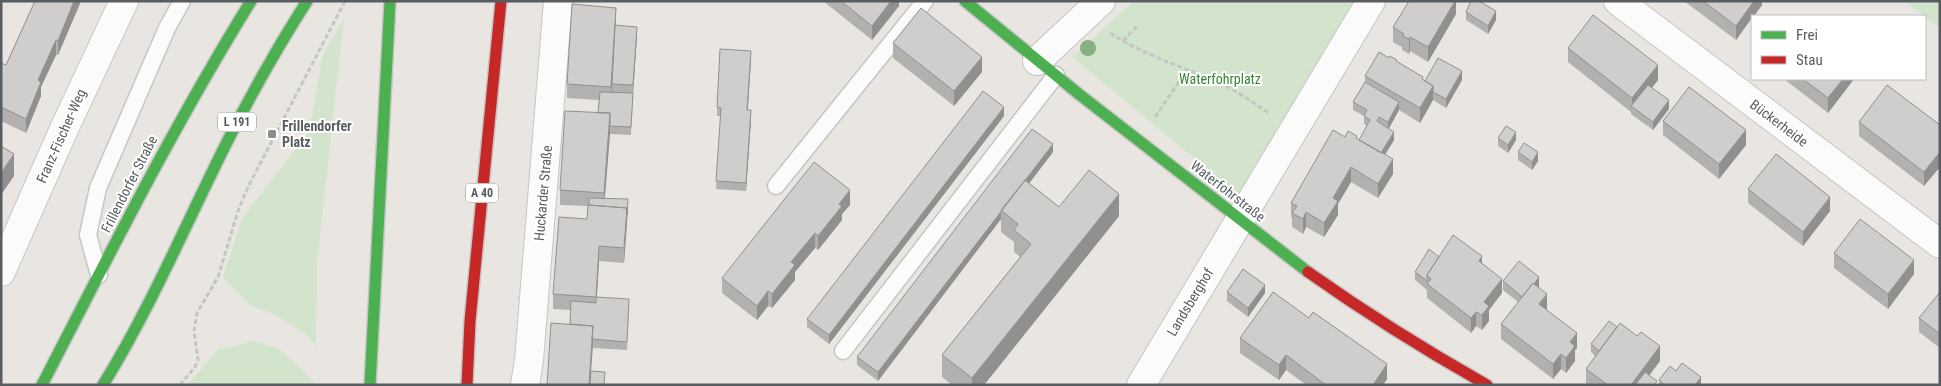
<svg xmlns="http://www.w3.org/2000/svg" width="1941" height="386" viewBox="0 0 1941 386" font-family="'Roboto Condensed',sans-serif">
	<rect width="100%" height="100%" fill="#e9e6e2"/>
	<path fill="#d2e5cc" d="M1134,1H1358L1240,196L1072,57Z
		M1904,1H1940V28Z
		M344,18L317,264L316,346L306,334L271,313L251,306L223,278L242,218L309,132L322,57Z
		M253,341L278,348L305,372L315,385H187L218,350Z"/>
	<g fill="none" stroke-linecap="round" stroke-linejoin="round">
		<g stroke="#c5c5c4" stroke-width="19">
			<path id="lane" d="M776,186L925,1
				M99,275L88,235L98,188L167,28L182,1
				M843,351L1056,75"/>
		</g>
		<g stroke="#c5c5c4" stroke-width="30">
			<path id="street" d="M1618,1L1940,244
				M1037,61L1101,1
				M1,272L64,129L124,1
				M525,385L529,360L558,1
				M1141,385L1371,1"/>
		</g>
		<g stroke="#c5c5c5" stroke-width="14">
			<path id="fast" d="M965,1L1080,95L1308,272
				M42,385C109,255 174,125 251,1
				M103,385C150,309 185,226 225,146C250,96 277,48 307,1
				M370,385L390,1"/>
		</g>
		<g stroke="#c5c5c5" stroke-width="14">
			<path id="jam" d="M1308,272C1366,313 1425,350 1487,385
				M467,385L470,321L501,1"/>
		</g>
		<path stroke="#c2c7c4" stroke-width="3" stroke-dasharray="5 2.5" stroke-linecap="butt" d="M1110,33C1144,55 1180,66 1216,81C1234,89 1252,102 1269,113
			M1123,41L1138,25
			M1155,117L1187,70
			M180,385L195,367L198,360L194,331L197,313L218,277L239,208L249,185L345,1"/>
		<use href="#lane" stroke="#fcfbfb" stroke-width="16"/>
		<use href="#street" stroke="#fcfbfb" stroke-width="28"/>
		<use href="#fast" stroke="#4caf50" stroke-width="11"/>
		<use href="#jam" stroke="#c62828" stroke-width="11"/>
	</g>
	<circle fill="#88b181" cx="1088" cy="48" r="8"/>
	<path fill="#b3b1af" d="M35,1H81L58,55H56L41,87V96L26,133L1,121V63L6,65Z
		M823,1H899V6L872,40Z
		M1455,1H1456V14L1428,62L1410,51L1409,54L1402,50V47L1393,42V27Z
		M1684,1H1762V5L1754,16H1752L1736,40Z
		M1466,12L1496,20L1488,34L1466,20Z
		M616,26L637,35L633,94L631,135L610,134V133L605,198L628,207L627,223L624,263L599,261L597,297L629,307L627,350L593,348L591,371L547,385L570,324L571,310L553,309V294L587,219L588,206L560,205V190L598,113L599,100L567,98V84Z
		M893,43L982,72L954,106L893,58Z
		M1568,48L1658,80L1652,88L1669,109L1653,130L1631,114V112L1568,62Z
		M751,59L748,110L751,119L746,191L716,189L721,116H717V107Z
		M1397,62L1425,81L1462,80L1446,108L1433,100L1420,123L1399,110L1389,128L1394,140L1385,155L1393,174L1378,198L1351,182L1338,204V215L1324,237L1306,227L1303,234L1292,227V218L1291,217V203L1345,137L1357,139L1359,140L1367,126L1364,124V116L1353,110V102L1365,82V76Z
		M1784,79H1854L1828,113Z
		M1004,116L829,344L807,327V319Z
		M1663,121L1746,145L1719,179L1663,135Z
		M1859,122L1940,125L1924,186L1859,136Z
		M1498,138L1516,140L1508,153L1498,146Z
		M1053,152L1029,183L1059,207L1119,216L984,385H952L942,377V355L1020,257L1014,252V242L1001,232V219L878,381L857,365V357Z
		M1518,152L1538,161L1532,170L1518,160Z
		M1748,189L1830,211L1803,246L1748,203Z
		M850,205L842,214V220L818,250L815,248L795,272V280L772,308L768,306L757,320L722,293V278Z
		M1834,253L1914,274L1888,309L1834,268Z
		M1439,257L1482,264L1502,293L1489,310V321L1482,330L1476,326L1471,333L1427,298V290L1415,280V272Z
		M1503,281L1539,286L1538,287L1547,309L1546,310L1577,348L1575,350V361L1566,373L1561,369L1553,379L1501,339V324L1518,302L1503,290Z
		M1227,292L1265,293L1248,317L1227,301Z
		M1940,292V348L1919,332V318Z
		M1240,338L1387,379L1383,385H1306L1286,370L1279,380L1240,353Z
		M1591,344L1660,361L1649,375L1657,385H1588L1586,383V369L1595,356L1591,352Z
		M1676,371L1701,385H1659V380Z"/>
	<path fill="#92908f" d="M74,1H81L58,55V41Z
		M891,1H899V6L872,40V26Z
		M1455,1H1456V14L1428,62V47Z
		M1754,1H1762V5L1754,16H1752V18L1736,40V26Z
		M616,8V22L611,101V87Z
		M1496,11V20L1488,34V26Z
		M637,27V35L633,94V85Z
		M1410,37V51L1409,54V39Z
		M56,40V55L41,87V96L26,133V119L38,80Z
		M751,51V59L747,118V110Z
		M982,57V72L954,106V91Z
		M1658,65V80L1635,109L1632,107V98Z
		M1462,71V80L1446,108V99Z
		M1843,79H1854L1828,113V98Z
		M1433,86V100L1420,123V108Z
		M1669,100V109L1653,130V122Z
		M1399,102V110L1388,130V122Z
		M1004,107V116L829,344V335Z
		M751,110V119L746,191V183Z
		M610,113V133L604,207V193Z
		M1746,130V145L1719,179V164Z
		M1394,132V140L1378,166V157Z
		M1516,132V140L1508,153V145Z
		M1053,144V152L1006,214L1002,210Z
		M1538,152V161L1532,170V162Z
		M1940,152V167L1924,186V172Z
		M14,154V176L1,195V173Z
		M1393,159V174L1378,198V184Z
		M1351,167V182L1338,204V215L1324,237V223L1333,198Z
		M850,190V205L842,214V220L818,250V236L839,204Z
		M1119,194V216L984,385H972V378Z
		M1830,197V211L1803,246V232Z
		M628,199L627,223L624,263V248Z
		M1001,211V219L878,381V372Z
		M1306,212V227L1303,234V219Z
		M815,233V248L795,272V280L772,308V294L791,262Z
		M599,246V261L596,311V297Z
		M1482,256V270L1479,261Z
		M1914,260V274L1888,309V294Z
		M1539,277V286L1533,295L1531,288Z
		M1502,279V293L1489,310V321L1482,330V315L1484,302Z
		M1265,285V293L1248,317V308Z
		M768,291V306L757,320V306Z
		M1547,294V309L1539,318V304Z
		M1476,312V326L1471,333V318Z
		M593,326V340L590,385H589Z
		M1577,333V348L1575,350V361L1566,373V358L1570,342Z
		M1660,346V361L1642,385H1631Z
		M1561,354V369L1553,379V364Z
		M1286,355V370L1279,380V365Z
		M1387,364V379L1383,385H1373Z
		M1701,377V385H1695Z"/>
	<path fill="#d0cecc" stroke="#92908f" d="M35,1H74L58,41L56,40L38,80L41,82L26,119L1,107V63L6,65Z
		M841,1H891L872,26Z
		M1409,1H1455L1428,47L1410,37L1409,39L1402,36L1404,34L1393,27Z
		M1471,1H1479L1496,11L1488,26L1466,12Z
		M1703,1H1754L1736,26Z
		M572,4L616,8L611,87L567,84Z
		M921,8L982,57L954,91L893,43Z
		M1593,15L1658,65L1632,98L1568,48Z
		M615,25L637,27L633,85L612,84Z
		M720,49L751,51L747,110H751L746,183L716,181L721,108L717,107Z
		M1379,52L1389,58L1390,56L1397,60L1396,61L1423,77L1422,79L1433,86L1420,108L1365,76Z
		M1438,58L1462,71L1446,99L1433,92V86L1425,81Z
		M1803,79H1843L1828,98Z
		M1365,82L1399,102L1388,122L1379,117L1377,121L1394,132L1381,153L1359,140L1370,120L1364,116L1367,110L1353,102Z
		M1648,85L1669,100L1653,122L1631,106Z
		M1887,85L1940,125V152L1924,172L1859,122Z
		M1689,87L1746,130L1719,164L1663,121Z
		M983,91L1004,107L829,335L807,319Z
		M600,92L633,93L631,127L610,126V113H598Z
		M565,111L610,113L604,193L560,190Z
		M1506,126L1516,132L1508,145L1498,138Z
		M1032,129L1053,144L878,372L857,357Z
		M1333,130L1345,137L1348,131L1357,136L1356,138L1393,159L1378,184L1351,167L1333,198L1338,201L1324,223L1306,212L1303,219L1292,213L1297,206L1291,203Z
		M1524,143L1538,152L1532,162L1518,152Z
		M1,146L14,154L1,173Z
		M1776,154L1830,197L1803,232L1748,189Z
		M814,162L850,190L839,204L842,206L818,236L815,233L791,262L795,265L772,294L768,291L757,306L722,278Z
		M1089,170L1119,194L972,378L942,355L1031,244L1014,230L1018,224L1001,210L1025,180L1059,207Z
		M589,198L628,199L627,215V208L589,205Z
		M588,205L627,208L624,248L599,246L596,297L553,294L559,217L587,219Z
		M1860,219L1914,260L1888,294L1834,253Z
		M1453,235L1482,256L1479,261L1502,279L1484,302L1489,306L1482,315L1476,312L1471,318L1427,284L1431,279L1427,275Z
		M1429,249L1439,257L1427,275V281L1415,272Z
		M1519,261L1539,277L1534,284L1533,283L1522,297L1503,281Z
		M1243,269L1265,285L1248,308L1227,292Z
		M1533,283L1547,294L1539,304L1577,333L1570,342L1575,346L1566,358L1561,354L1553,364L1501,324Z
		M1273,292L1309,318L1313,312L1387,364L1373,385H1326L1286,355L1279,365L1240,338Z
		M1940,292V334L1919,318Z
		M596,297L629,299L627,342L592,339L593,326L570,324L571,301L596,303Z
		M1609,321L1617,327L1599,351L1591,344Z
		M551,323L593,326L589,385H547Z
		M1620,323L1637,336L1641,332L1660,346L1631,385H1608L1586,369Z
		M1682,363L1701,377L1695,385H1665L1659,380L1670,366L1676,371Z
		M591,371L605,372L604,385H590Z
		M1645,372L1657,381L1654,385H1635Z"/>
	<rect fill="#8b8d8e" stroke="#fff" stroke-width="2" x="267" y="129" width="10" height="10" rx="2.5"/>
	<g text-anchor="middle" stroke-width="4" stroke-linejoin="round" paint-order="stroke">
		<g fill="#fff" stroke="#8a8e90" stroke-width="1">
			<rect x="218" y="112.5" width="38" height="19" rx="4"/>
			<rect x="466" y="183.5" width="32" height="19" rx="4"/>
		</g>
		<g font-size="12" font-weight="bold" fill="#585d61">
			<text x="237" y="126">L 191</text>
			<text x="482" y="197">A 40</text>
		</g>
		<g font-size="14" fill="#398532" stroke="#fff">
			<text x="1220" y="84">Waterfohrplatz</text>
		</g>
		<g font-size="14" fill="#585d61" stroke="#fff">
			<text transform="translate(1779 123) rotate(37)" y="5">Bückerheide</text>
			<text transform="translate(61 136) rotate(-66)" y="5">Franz-Fischer-Weg</text>
			<text transform="translate(129 184) rotate(-63)" y="5">Frillendorfer Straße</text>
			<text transform="translate(1228 191) rotate(38)" y="5">Waterfohrstraße</text>
			<text transform="translate(543 193) rotate(-85)" y="5">Huckarder Straße</text>
			<text transform="translate(1190 302) rotate(-59)" y="5">Landsberghof</text>
		</g>
		<g font-size="14" font-weight="bold" fill="#585d61" stroke="#fff" text-anchor="start">
			<text x="282" y="131">Frillendorfer<tspan x="282" dy="16">Platz</tspan></text>
		</g>
	</g>
	<rect width="1941" height="386" fill="none" stroke="#585d61" stroke-width="5"/>
	<rect x="1751" y="15" width="175" height="65" fill="#ffffff" stroke="#bcbec0"/>
	<rect x="1761" y="31" width="25" height="8" fill="#4caf50" stroke="#bcbec0"/>
	<text x="1796" y="40" font-size="15" fill="#585d61">Frei</text>
	<rect x="1761" y="56" width="25" height="8" fill="#c62828" stroke="#bcbec0"/>
	<text x="1796" y="65" font-size="15" fill="#585d61">Stau</text>
</svg>
